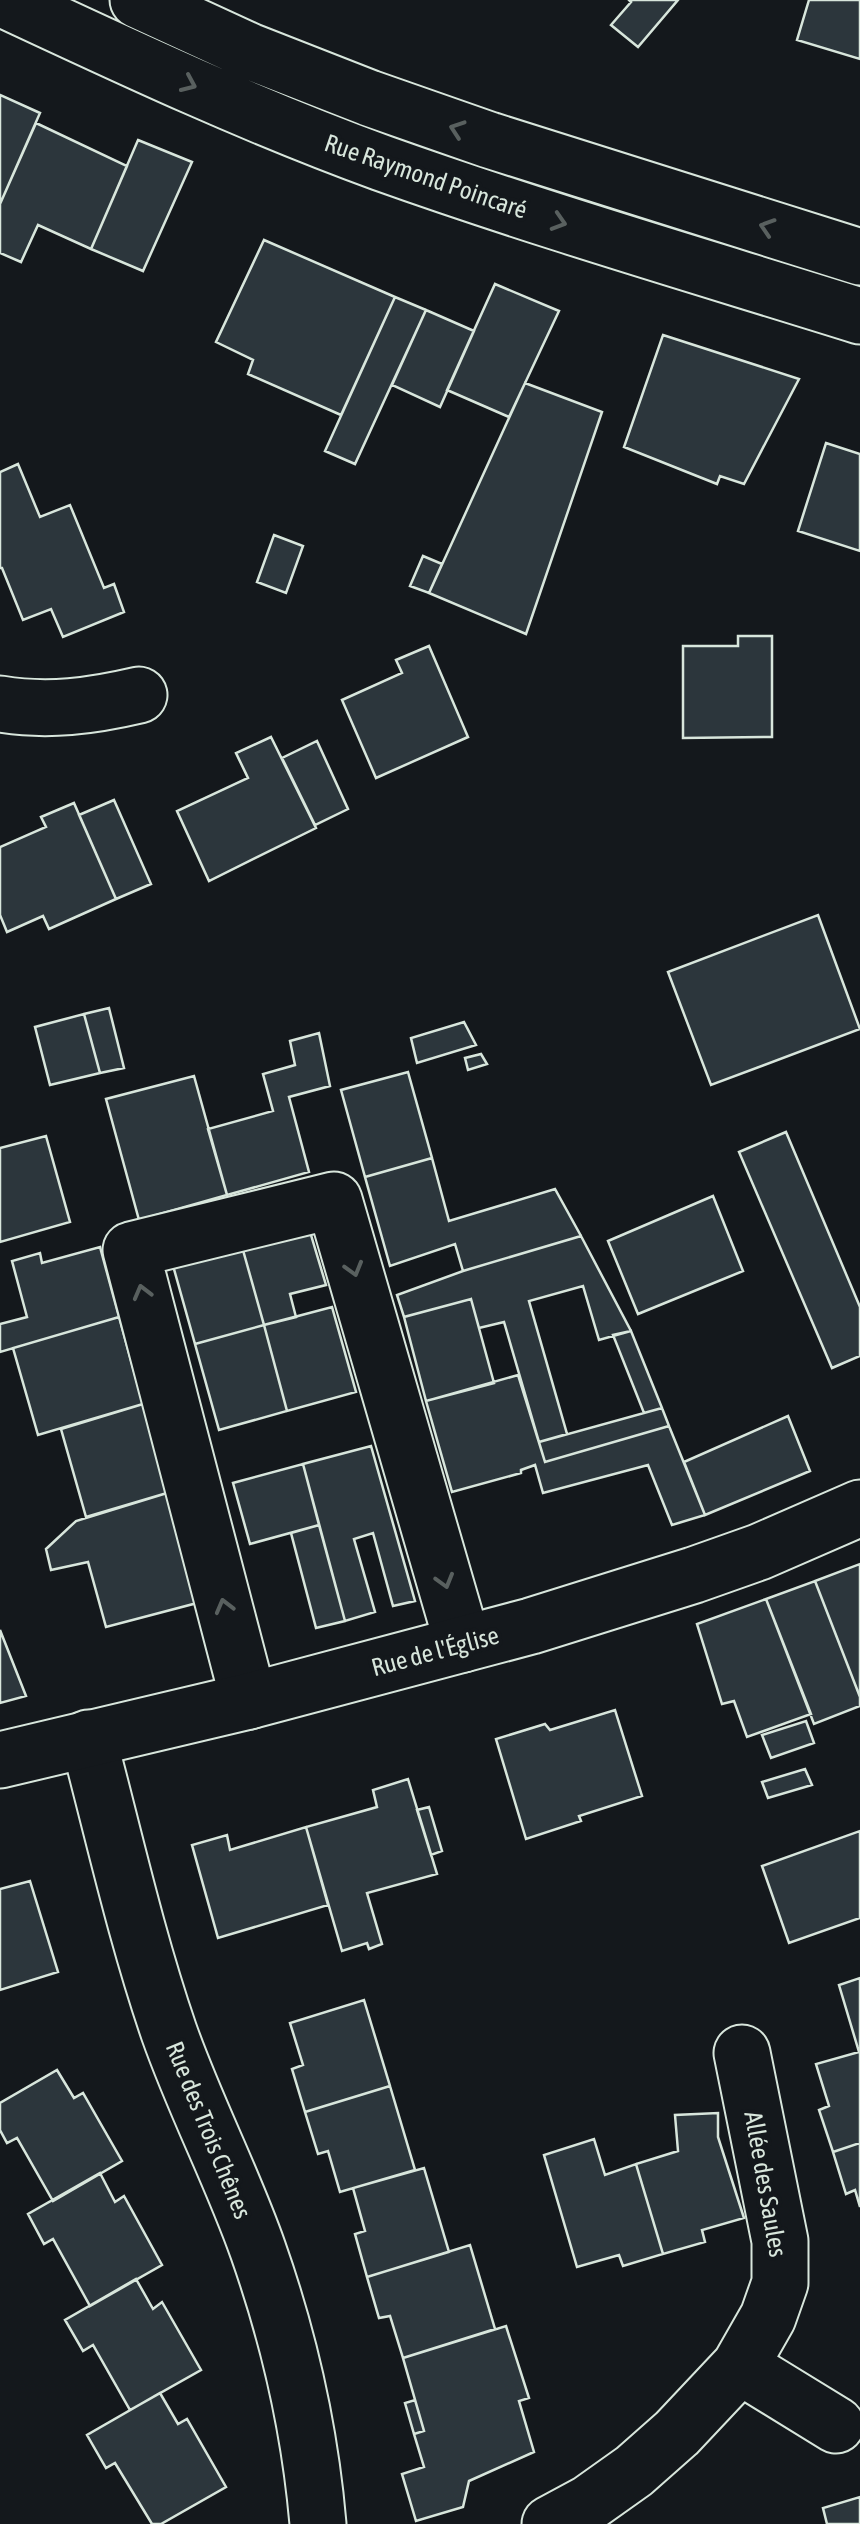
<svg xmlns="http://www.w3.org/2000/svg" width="860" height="2524" viewBox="0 0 860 2524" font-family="'Asap Condensed',sans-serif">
	<rect width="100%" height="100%" fill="#14181c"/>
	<path fill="#2c363c" stroke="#d8e6dc" stroke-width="2.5" d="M629,0H678L638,47L611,25L631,2Z
		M809,0H860V59L797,40Z
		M0,95L40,113L0,204Z
		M36,123L127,166L91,249L38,225L21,262L0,253V204Z
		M138,140L192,162L143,271L91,249Z
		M264,240L395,297L341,415L248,374L253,360L216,342Z
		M495,284L559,311L509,417L447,390Z
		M395,297L426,310L355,464L325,451Z
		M426,310L474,331L440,407L392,385Z
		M663,335L799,379L744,484L720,476L717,484L624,447Z
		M525,383L602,412L526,634L429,593Z
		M826,443L860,454V551L798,531Z
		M18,464L40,517L70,505L104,588L114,584L124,612L63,637L51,609L23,620L2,568H0V472Z
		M274,535L303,546L286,593L257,582Z
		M423,556L442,564L429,593L410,586Z
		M738,636H772V737L683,738V646H738Z
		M429,646L468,737L376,778L342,700L402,673L396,660Z
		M271,737L316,828L209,881L177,811L248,778L236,753Z
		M317,741L348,809L315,825L282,758Z
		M114,800L151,884L116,899L79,815Z
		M74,803L116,899L49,929L43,916L7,932L0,915V847L46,827L41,817Z
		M818,915L860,1029L711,1085L668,972Z
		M109,1008L124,1068L100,1073L84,1014Z
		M84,1014L100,1073L50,1085L35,1027Z
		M464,1022L476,1045L417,1063L411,1038Z
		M319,1033L330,1086L289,1097L309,1172L227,1195L208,1129L273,1111L263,1074L295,1065L290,1041Z
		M481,1054L487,1064L468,1070L465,1058Z
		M408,1072L432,1158L365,1177L341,1090Z
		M194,1076L227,1195L139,1220L106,1099Z
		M786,1132L860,1307V1356L832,1368L739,1152Z
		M46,1136L70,1222L0,1242V1148Z
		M432,1158L449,1221L555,1189L581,1236L463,1271L455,1244L390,1266L365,1177Z
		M713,1196L743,1271L638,1314L608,1241Z
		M308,1225L326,1285L290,1294L296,1317L264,1325L241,1243Z
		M581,1236L631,1331L599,1340L583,1286L529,1301L567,1434L539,1442L504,1322L479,1328L471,1299L404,1317L397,1295L463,1271Z
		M241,1243L264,1325L195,1344L172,1262Z
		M100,1247L119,1317L0,1352V1324L27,1317L12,1261L40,1253L42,1263Z
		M471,1299L494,1383L426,1401L404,1317Z
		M332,1307L356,1392L287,1411L264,1325Z
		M119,1317L143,1404L38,1435L13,1348Z
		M264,1325L287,1411L219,1430L195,1344Z
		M631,1331L662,1408L644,1413L613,1335Z
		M518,1375L545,1462L669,1426L705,1515L672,1525L648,1465L543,1493L535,1465L521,1470V1473L452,1492L426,1401Z
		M143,1404L167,1493L86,1517L61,1429Z
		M662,1408L669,1426L545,1462L539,1442Z
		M788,1416L810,1471L705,1515L684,1462Z
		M371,1446L415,1601L393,1606L373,1533L354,1539L375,1612L345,1621L303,1464Z
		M303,1464L319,1525L250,1544L233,1483Z
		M167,1493L197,1603L106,1627L88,1562L51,1570L46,1549L76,1521Z
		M319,1525L345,1621L316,1628L291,1533Z
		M860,1564V1697L815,1581Z
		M815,1581L860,1697V1706L814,1724L766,1599Z
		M766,1599L811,1714L747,1737L734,1701L722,1704L697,1624Z
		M0,1630L26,1696L0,1703Z
		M615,1710L642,1796L579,1816L581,1821L526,1839L496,1739L545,1724L550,1730Z
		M806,1721L814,1743L771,1758L762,1735Z
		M805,1769L812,1785L768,1798L762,1782Z
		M408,1779L437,1874L367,1893L382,1944L369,1949L367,1943L342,1951L306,1827L377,1807L373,1790Z
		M429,1807L442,1851L431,1855L417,1810Z
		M306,1827L328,1905L218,1938L192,1845L227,1835L230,1850Z
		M860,1831V1918L789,1943L762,1866Z
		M30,1881L58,1972L0,1990V1889Z
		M860,1978V2143L833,2152L819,2110L829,2106L816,2064L859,2052L839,1985Z
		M364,2000L390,2086L305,2112L292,2069L303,2065L290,2023Z
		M57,2070L74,2098L83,2093L122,2161L53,2201L17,2138L7,2143L0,2130V2103Z
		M390,2086L415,2170L340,2192L328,2151L318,2154L305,2112Z
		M718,2113V2137L744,2218L702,2230L705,2242L663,2254L636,2164L678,2151L675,2115Z
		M594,2139L605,2175L636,2164L663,2254L623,2266L619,2255L577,2267L544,2155Z
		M860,2143V2207L855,2190L846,2194L833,2152Z
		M424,2168L449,2252L367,2277L355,2234L365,2231L353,2188Z
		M100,2173L115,2202L124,2196L162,2265L90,2306L53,2239L44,2244L28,2214Z
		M470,2245L495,2329L403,2358L390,2316L379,2318L367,2277Z
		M136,2279L153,2309L162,2302L201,2370L130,2410L93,2345L83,2351L65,2320Z
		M506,2326L529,2398L519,2401L534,2452L469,2481L463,2507L416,2521L402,2474L424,2467L414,2434L424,2431L403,2358Z
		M160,2393L178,2424L187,2419L226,2487L161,2524H152L115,2463L106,2468L87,2435Z
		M415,2400L424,2431L414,2434L405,2403Z
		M860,2497V2524H827L823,2508Z"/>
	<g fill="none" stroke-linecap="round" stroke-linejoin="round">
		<g stroke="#d8e6dc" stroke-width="59">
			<path id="street" d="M0,704C48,712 92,706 139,695
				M249,1701L131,1250L334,1200L463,1644
				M88,1738C114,1836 136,1936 169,2032C195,2106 232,2176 258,2250C289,2338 310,2431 318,2524
				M740,2366L836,2425
				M550,2524L589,2503L634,2471L677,2433L740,2366L768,2317L780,2283V2241L742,2053"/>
		</g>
		<g stroke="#d8e6dc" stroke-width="59">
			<path id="secondary" d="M0,1760L249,1701L531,1626L694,1575L759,1552L860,1508"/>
		</g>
		<g stroke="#d8e6dc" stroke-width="59">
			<path id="primary" d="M5,0C129,58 253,116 382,163C539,219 700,266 860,316
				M138,0L249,51L369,98L489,140L860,257"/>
		</g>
		<use href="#street" stroke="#14181c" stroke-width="55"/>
		<use href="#secondary" stroke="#14181c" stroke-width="55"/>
		<use href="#primary" stroke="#14181c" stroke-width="55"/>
	</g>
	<defs><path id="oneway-chevron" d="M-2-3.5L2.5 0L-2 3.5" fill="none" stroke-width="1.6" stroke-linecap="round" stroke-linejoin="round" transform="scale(2.5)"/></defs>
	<g stroke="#59605f">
		<use href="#oneway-chevron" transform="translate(189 84) rotate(24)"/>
		<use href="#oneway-chevron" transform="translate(457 129) rotate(-161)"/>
		<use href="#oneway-chevron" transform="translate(559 222) rotate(17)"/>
		<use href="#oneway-chevron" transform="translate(767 227) rotate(-162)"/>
		<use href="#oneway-chevron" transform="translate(354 1269) rotate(74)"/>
		<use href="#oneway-chevron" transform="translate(142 1292) rotate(-105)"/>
		<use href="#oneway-chevron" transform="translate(445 1581) rotate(74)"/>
		<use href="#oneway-chevron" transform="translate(224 1606) rotate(-105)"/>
	</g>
	<g text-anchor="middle" stroke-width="8" stroke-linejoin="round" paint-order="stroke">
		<g font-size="25" fill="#d8e6dc" stroke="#14181c">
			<text transform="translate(426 176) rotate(19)" y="9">Rue Raymond Poincaré</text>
			<text transform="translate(435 1651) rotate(-15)" y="9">Rue de l'Église</text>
			<text transform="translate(209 2130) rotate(68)" y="9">Rue des Trois Chênes</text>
			<text transform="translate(766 2184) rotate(80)" y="9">Allée des Saules</text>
		</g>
	</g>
</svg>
